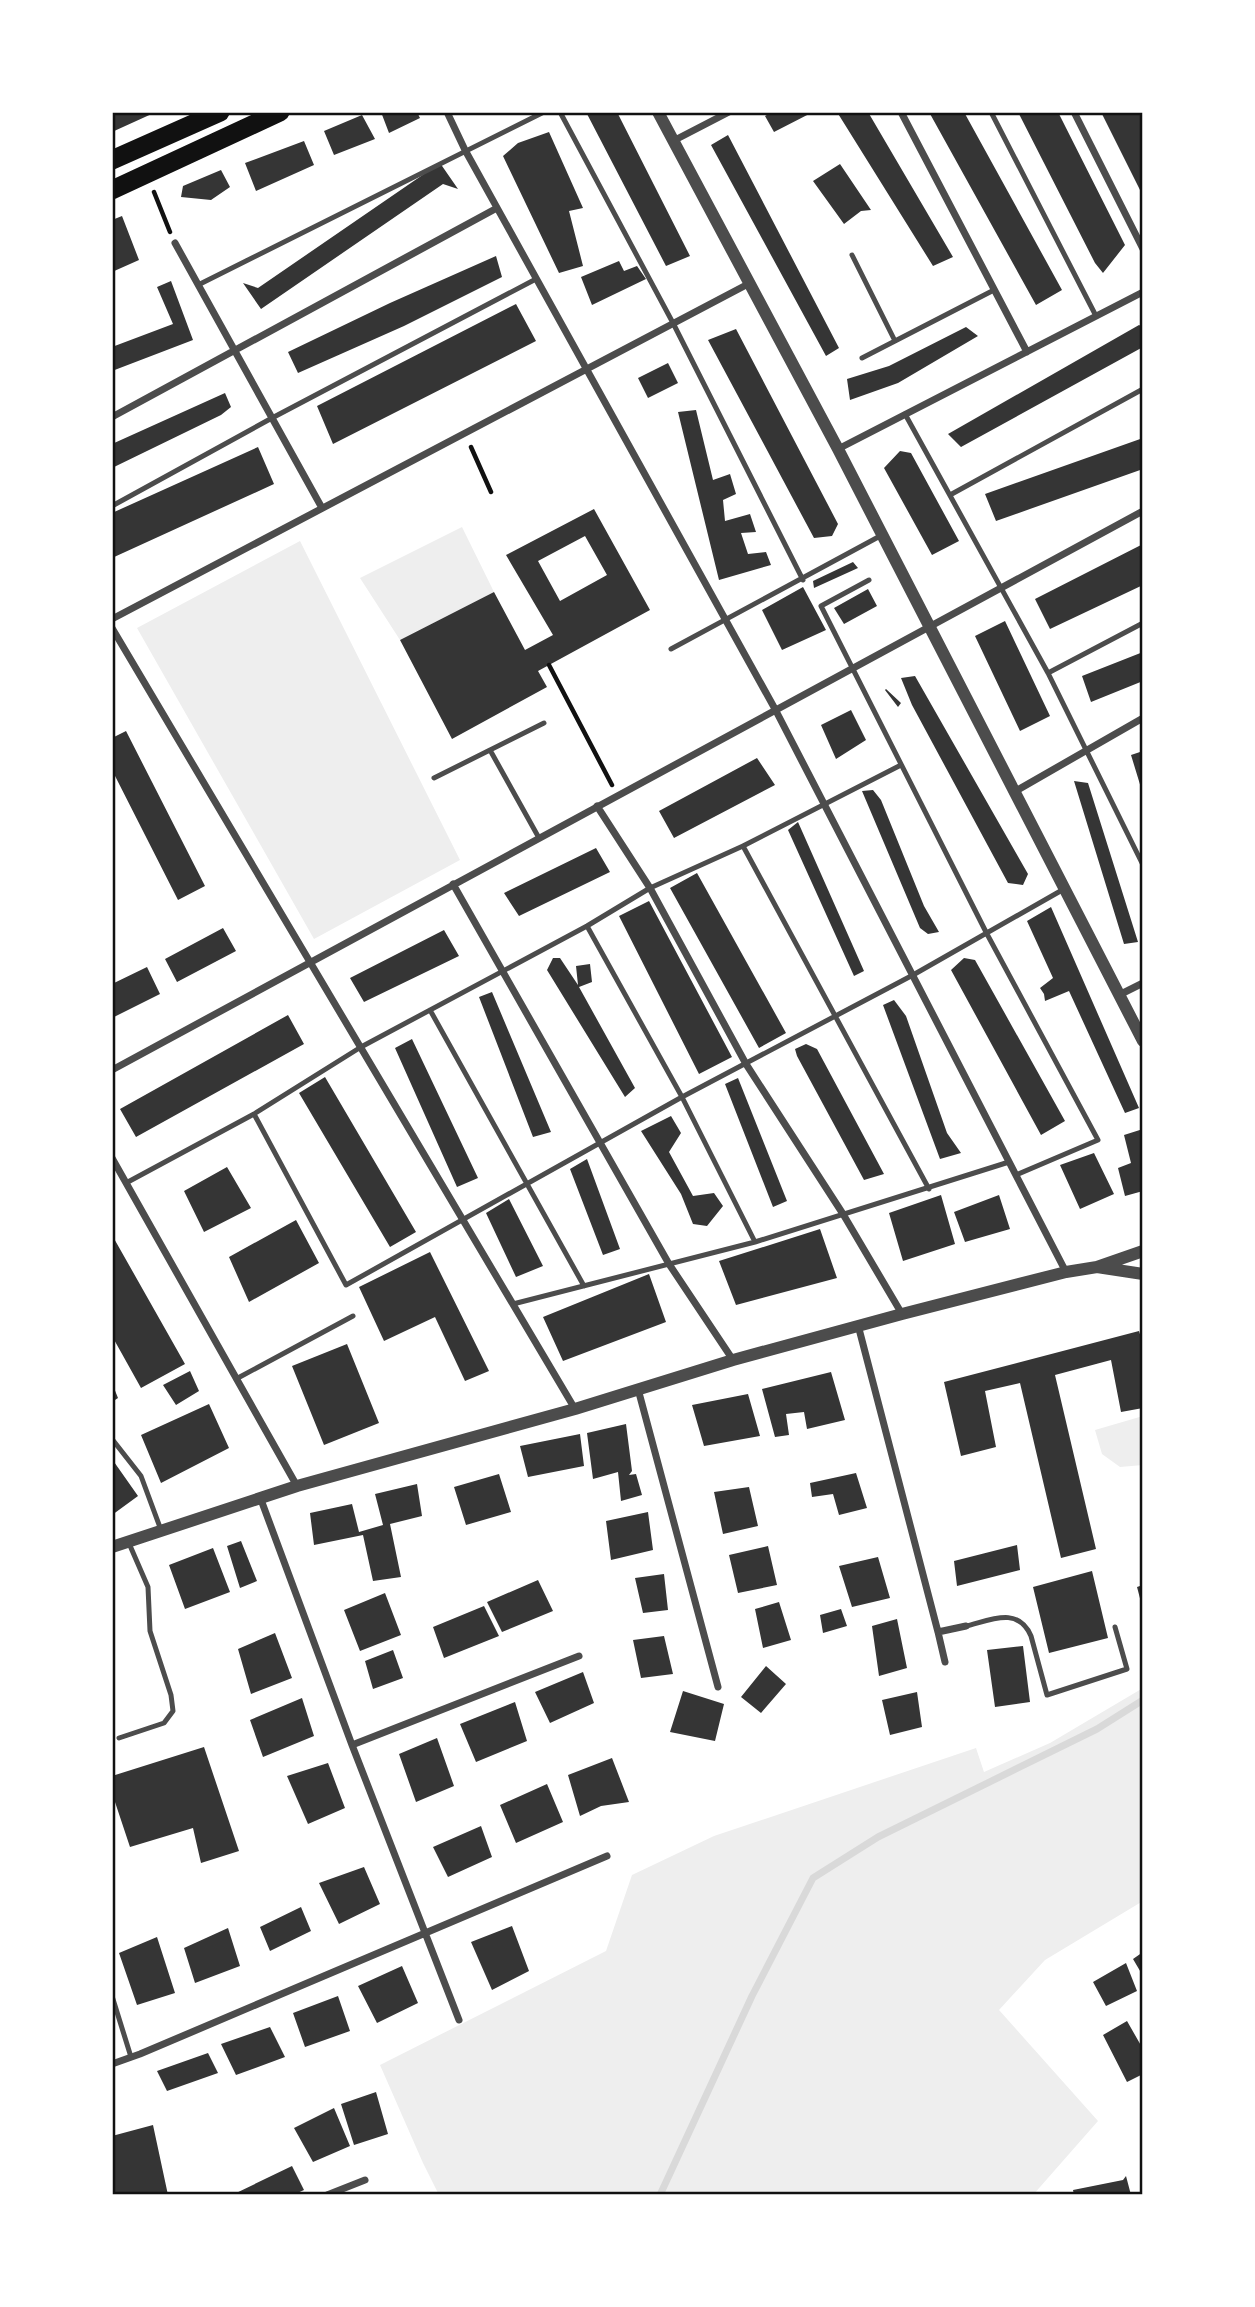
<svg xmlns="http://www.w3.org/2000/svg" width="1255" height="2307" viewBox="0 0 1255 2307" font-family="'Exo 2',sans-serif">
	<rect width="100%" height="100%" fill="#fff"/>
	<path fill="#eee" d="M462,527L494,592L400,640L360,578Z
		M300,541L460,860L314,939L137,628Z
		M1143,1416V1465L1120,1467L1102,1454L1095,1430Z
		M1143,1688V1901L1045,1960L999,2010L1098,2121L1033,2195H439L423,2163L380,2065L606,1951L632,1875L714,1836L976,1748L984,1772L1050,1743Z"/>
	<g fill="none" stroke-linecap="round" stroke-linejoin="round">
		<path stroke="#d9d9d9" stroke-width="7" d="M660,2195L752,1996L813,1878L878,1837L1097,1729L1143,1700"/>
	</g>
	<path fill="#353535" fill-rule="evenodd" d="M112,112H156L112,132Z
		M381,112H417L420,118L389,133Z
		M586,112H617L690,256L666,266Z
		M772,112H813L774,132L765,116Z
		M837,112H868L953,257L933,266Z
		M929,112H964L1062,290L1036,305Z
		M1018,112H1058L1125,245L1103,273L1095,263Z
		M1101,112H1141L1143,116V196Z
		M362,115L375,139L334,155L324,131Z
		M549,132L583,208L569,211L583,266L559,273L503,156L518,143Z
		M728,135L839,348L826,356L711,145Z
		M304,141L314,165L256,191L245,163Z
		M440,163L458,189L443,184L261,309L243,283L258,288Z
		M840,164L871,210L861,211L844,224L813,181Z
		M221,170L230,187L211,200L181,197L183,186Z
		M122,216L139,260L112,272V220Z
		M496,256L502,277L404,326L298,373L288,352L390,303Z
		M619,261L624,271L637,266L646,279L592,305L581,277Z
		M171,281L193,340L112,371V347L173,324L157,287Z
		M516,304L536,341L333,444L317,406Z
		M1139,325L1143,327V347L961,447L948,434Z
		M966,327L978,336L898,383L850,400L847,379L889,366Z
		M736,329L838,524L832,536L814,538L708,340Z
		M668,363L678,383L648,398L638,378Z
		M225,393L231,407L221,415L112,468V444Z
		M696,410L713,480L730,474L736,494L723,500L725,521L750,514L756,532L741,533L748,554L766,552L771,565L719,580L678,412Z
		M1143,438V469L996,521L985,494Z
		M258,447L274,484L112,558V513Z
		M900,451L911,453L959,541L932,555L884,468Z
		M594,509L650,610L538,671L547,687L452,739L400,640L494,592L525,650L553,635L506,555ZM585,536L607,575L560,601L538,561Z
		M1143,544V585L1050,629L1035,599Z
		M853,562L858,568L814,588L813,581Z
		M803,587L826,630L782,650L762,610Z
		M868,589L877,606L844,624L834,608Z
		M1005,621L1050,716L1020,731L975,636Z
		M1143,652V681L1091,702L1082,676Z
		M915,676L1028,874L1023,885L1008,883L912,705L901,678Z
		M886,689L901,703L898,707L885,690Z
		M851,710L866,740L836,759L821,725Z
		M126,731L205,886L178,900L112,770V738Z
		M1143,751V791H1142L1131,755Z
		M757,758L775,785L674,838L659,811Z
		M1074,781L1088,783L1138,942L1124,944Z
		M873,790L881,800L924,906L939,932L928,934L920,928L862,791Z
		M798,822L864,971L854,976L788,830Z
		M596,848L610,872L519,916L504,893Z
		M697,873L786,1033L759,1048L670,888Z
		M649,901L732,1057L699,1074L619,916Z
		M1051,907L1139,1108L1125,1113L1069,991L1045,1001L1044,994L1040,988L1053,978L1027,921Z
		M223,928L236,951L177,982L165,959Z
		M444,930L459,956L364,1002L350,978Z
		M553,958H560L578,985L576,966L590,964L592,982L579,987L635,1088L625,1097L547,970Z
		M964,958L975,960L1065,1121L1041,1135L951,970Z
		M147,967L160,994L112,1018V984Z
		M492,992L551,1132L533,1137L479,997Z
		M894,1000L906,1016L947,1133L961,1153L940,1159L883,1005Z
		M288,1015L304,1044L136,1137L120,1109Z
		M412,1039L478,1178L457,1187L395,1048Z
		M806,1044L817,1049L884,1174L864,1180L797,1056L795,1049Z
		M325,1077L416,1232L390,1247L299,1093Z
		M738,1078L787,1201L773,1207L725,1084Z
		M671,1116L681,1133L669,1152L693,1196L714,1193L723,1206L707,1226L693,1224L681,1194L641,1131Z
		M1143,1129V1191L1125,1196L1118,1168L1131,1163L1124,1135Z
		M1094,1153L1114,1194L1080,1209L1060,1165Z
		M587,1159L620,1249L603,1255L570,1169Z
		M227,1167L251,1208L204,1232L184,1191Z
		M941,1195L955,1244L903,1261L889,1213Z
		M999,1195L1010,1229L965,1242L954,1212Z
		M509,1199L543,1266L516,1277L486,1213Z
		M296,1220L319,1263L249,1302L229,1257Z
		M820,1229L837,1278L736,1305L719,1261Z
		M112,1235L185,1364L141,1388L112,1336Z
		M430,1252L489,1371L465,1381L435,1317L384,1341L359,1287Z
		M649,1274L666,1322L563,1361L543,1317Z
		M1139,1331L1143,1344V1408L1121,1412L1111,1360L1055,1375L1096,1549L1061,1558L1020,1383L985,1391L996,1447L961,1456L944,1382Z
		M347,1344L379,1423L324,1445L292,1366Z
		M190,1371L199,1391L176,1405L163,1385Z
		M831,1372L845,1420L807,1429L804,1412L786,1414L789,1435L775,1437L762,1389Z
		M112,1383L118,1398L112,1402Z
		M748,1394L760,1436L704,1446L692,1405Z
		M209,1404L229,1448L161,1483L141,1435Z
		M626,1424L632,1471L629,1475L636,1474L642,1495L621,1501L618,1472L593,1479L587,1433Z
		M580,1434L584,1466L528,1477L520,1446Z
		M112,1459L138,1496L112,1515Z
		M856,1473L867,1508L839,1515L833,1494L812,1497L810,1483Z
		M499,1474L511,1512L466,1525L454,1487Z
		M417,1484L422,1516L390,1524L401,1577L373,1581L363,1535L314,1545L310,1513L352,1504L359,1532L383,1525L375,1494Z
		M749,1487L758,1526L723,1534L714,1492Z
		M648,1512L653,1550L611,1560L606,1521Z
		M241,1541L257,1581L240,1588L227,1546Z
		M1017,1545L1020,1570L957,1586L954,1561Z
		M768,1546L777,1585L738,1593L729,1555Z
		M213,1548L230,1592L185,1609L169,1565Z
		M878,1557L890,1598L852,1607L839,1566Z
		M1092,1571L1108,1638L1049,1653L1033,1587Z
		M664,1574L668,1610L643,1613L635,1578Z
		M538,1580L553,1611L502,1632L487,1602Z
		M1143,1585V1606H1142L1137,1587Z
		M385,1593L401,1635L360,1651L344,1610Z
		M779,1602L791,1640L763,1648L755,1609Z
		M484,1606L499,1636L444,1658L433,1627Z
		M841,1609L847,1626L823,1633L820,1615Z
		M897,1619L907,1668L879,1676L872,1626Z
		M275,1633L292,1678L251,1694L238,1649Z
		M664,1636L673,1674L641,1678L633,1640Z
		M1023,1646L1030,1702L995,1707L987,1650Z
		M393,1650L403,1678L373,1689L365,1661Z
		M766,1666L786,1684L761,1713L741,1697Z
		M583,1672L594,1703L550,1723L535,1692Z
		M683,1691L724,1704L715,1741L670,1732Z
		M917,1692L922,1727L890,1735L882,1700Z
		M302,1698L314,1736L263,1757L250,1720Z
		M515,1702L527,1741L476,1762L460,1724Z
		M437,1738L454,1786L416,1802L399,1754Z
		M204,1747L239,1851L201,1863L193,1828L130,1847L112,1793V1776Z
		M612,1758L629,1802L601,1806L580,1816L568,1775Z
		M328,1763L345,1808L308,1824L287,1776Z
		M547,1784L563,1822L516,1843L500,1805Z
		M481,1826L492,1857L448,1877L433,1847Z
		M364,1867L380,1904L339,1924L319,1883Z
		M301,1907L311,1931L270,1951L260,1927Z
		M512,1926L529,1971L492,1990L471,1942Z
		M228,1928L240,1966L195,1983L184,1948Z
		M157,1937L175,1993L137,2005L119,1953Z
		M1143,1952V1976L1133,1959Z
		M1126,1963L1137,1991L1106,2006L1093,1982Z
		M402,1966L418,2003L377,2023L358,1986Z
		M338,1996L350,2031L305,2047L293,2013Z
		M1127,2021L1143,2049V2074L1127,2082L1103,2035Z
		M270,2027L285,2057L236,2075L221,2044Z
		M208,2053L218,2073L167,2091L157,2071Z
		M376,2092L388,2134L354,2145L341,2104Z
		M334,2108L350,2146L313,2162L294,2128Z
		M153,2125L168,2195H113L112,2136Z
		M292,2166L304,2190L293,2195H232Z
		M1126,2176L1131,2195H1074L1073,2190L1123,2180Z"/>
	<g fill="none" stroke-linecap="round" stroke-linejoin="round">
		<path stroke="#111" stroke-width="4.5" d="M154,192L170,232
			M471,447L491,492
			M549,665L612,785"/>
		<path stroke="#4c4c4c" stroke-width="5" d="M560,112L673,323L803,580
			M991,112L1096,316
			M852,255L895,341L994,290
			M198,285L544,112
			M862,358L895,341
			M905,414L1048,673L1143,865
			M950,495L1143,389
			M112,506L272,418L536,279
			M869,580L821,606L987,934L1098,1140L1016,1175
			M671,649L882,535
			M1048,673L1143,623
			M490,750L539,838
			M434,778L544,723
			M743,846L929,1189
			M587,926L682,1097L755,1242
			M430,1010L584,1286
			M254,1114L346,1285L682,1097L913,975L1064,889
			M126,1183L254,1114L361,1047L587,926L650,888L743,846L901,765
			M513,1304L755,1242L1009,1162
			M236,1379L353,1316
			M112,1439L141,1476L161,1530
			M966,1626C991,1620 1018,1606 1031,1636L1047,1695L1127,1669L1115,1627
			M119,1738L164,1723L173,1711L171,1695L150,1631L148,1587L128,1541
			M112,1996L131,2057"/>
		<path stroke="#4c4c4c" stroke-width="7" d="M447,112L465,150L775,709L1066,1272
			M901,112L1027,352
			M1074,112L1143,249
			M673,141L729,112
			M175,243L322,508
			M112,417L497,208
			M838,449L1143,292
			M112,619L750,283
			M112,628L575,1409
			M1014,792L1143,718
			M597,806L650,888L746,1064L843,1214L902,1314
			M453,884L669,1264L733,1360
			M1119,995L1143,983
			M112,1070L1143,511
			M112,1158L297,1486
			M858,1325L938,1632
			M638,1389L718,1687
			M260,1497L352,1745L459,2020
			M945,1662L938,1632L966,1626
			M352,1745L579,1656
			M112,2064L140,2054L607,1856
			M327,2195L365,2180"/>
		<path stroke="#4c4c4c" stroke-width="12" d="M658,112L838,449L1143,1041
			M1097,1267L1143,1274
			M112,1547L297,1486L575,1409L733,1360L902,1314L1066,1272L1097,1267L1143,1251"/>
		<path stroke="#111" stroke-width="19" d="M112,160L220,112
			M112,190L280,112"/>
	</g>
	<rect width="1255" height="2307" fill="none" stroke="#ffffff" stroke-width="228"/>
	<rect x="114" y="114" width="1027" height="2079" fill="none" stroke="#111" stroke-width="2.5"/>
</svg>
